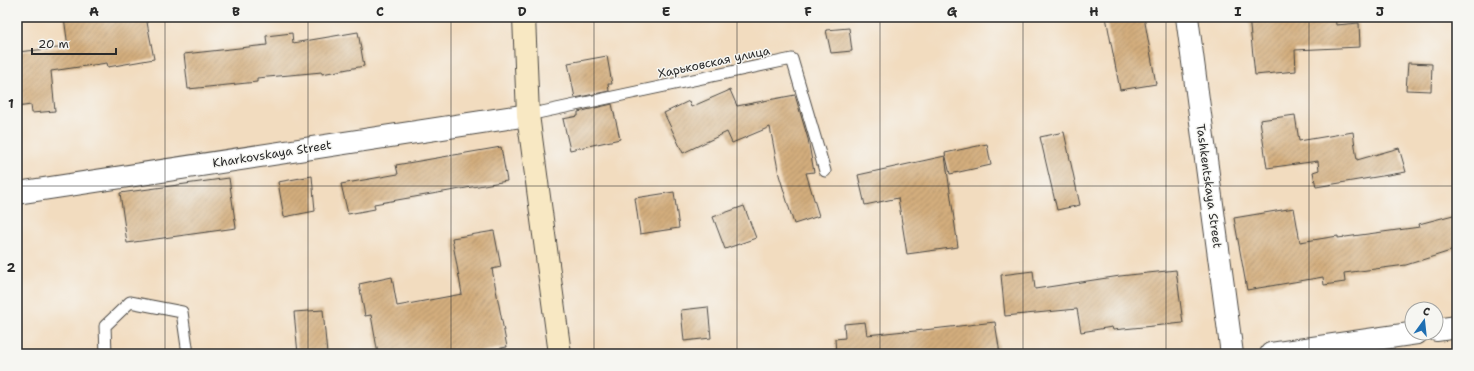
<svg xmlns="http://www.w3.org/2000/svg" width="1474" height="371" viewBox="0 0 1474 371" font-family="'Shantell Sans',sans-serif">
	<defs>
		<pattern id="building-hatch" width="6" height="6" patternUnits="userSpaceOnUse"><rect width="6" height="6" fill="#d3ad7d"/><path d="M-1 1l2-2M0 6l6-6M5 7l2-2" fill="none" stroke="#ab8d67"/></pattern>
	</defs>
	<rect width="100%" height="100%" fill="#f6f6f2"/>
	<filter id="ink" filterUnits="userSpaceOnUse"><feTurbulence type="fractalNoise" baseFrequency=".025" numOctaves="2"/><feDisplacementMap in="SourceGraphic" scale="8" xChannelSelector="R" yChannelSelector="G"/><feConvolveMatrix kernelMatrix="1 2 1 2 8 2 1 2 1" color-interpolation-filters="sRGB"/></filter>
	<filter id="wash" filterUnits="userSpaceOnUse"><feTurbulence type="fractalNoise" baseFrequency=".012" numOctaves="4" result="noise"/><feDisplacementMap in="SourceGraphic" scale="16" xChannelSelector="R" yChannelSelector="G"/><feGaussianBlur stdDeviation="0.9" result="paint"/><feColorMatrix in="noise" values="0 0 0 0 0 0 0 0 0 0 0 0 0 0 0 0 0 1.4 0 .05"/><feComposite in="paint" operator="in"/></filter>
	<g filter="url(#wash)">
		<rect width="100%" height="100%" fill="#f2dcbf"/>
		<g id="blocks">
			<path fill="url(#building-hatch)" d="M64,17H146L154,59L108,67L107,63L51,71L55,111L32,113L31,105L17,107V52L68,47Z
				M1106,17H1144L1156,84L1120,90Z
				M1249,17H1335L1336,25L1359,23L1360,47L1295,50L1296,71L1255,75Z
				M849,28L852,51L831,53L826,30Z
				M358,32L364,66L322,74V72L257,78V82L188,89L184,54L267,45L266,36L292,33L293,43Z
				M607,56L612,84H608L609,91L575,98L568,63Z
				M1408,63L1432,64L1431,91L1406,90Z
				M730,90L737,106L795,95L808,139L814,172L806,173L819,216L794,224L779,175L770,127L732,143L727,132L683,153L664,113L689,101L691,107Z
				M612,104L620,139L570,150L563,119L578,116V112Z
				M1295,115L1299,141L1353,132L1357,160L1399,148L1406,172L1316,187L1313,172L1319,170L1318,161L1267,168L1260,120Z
				M1064,132L1080,205L1057,210L1040,137Z
				M987,144L991,165L950,174L945,153Z
				M501,147L507,181L374,204L375,209L348,214L341,184L398,174L396,165Z
				M945,156L958,247L907,254L898,198L865,205L858,175Z
				M312,176L315,211L284,217L278,182Z
				M229,178L236,228L127,243L120,193Z
				M674,192L679,228L640,234L635,198Z
				M744,206L756,238L725,249L713,217Z
				M1294,208L1300,242L1338,236V238L1420,227L1419,224L1457,214V249L1406,265L1344,273L1345,282L1324,285L1323,277L1247,290L1234,218Z
				M494,231L501,267L492,269L507,347L470,354H378L371,315L365,316L359,284L392,277L397,306L462,294L452,238Z
				M1176,270L1183,323L1113,330L1112,327L1081,332L1077,309L1005,316L1001,275L1033,271L1035,289L1120,276Z
				M708,307L711,338L684,341L681,310Z
				M323,310L327,354H298L294,312Z
				M865,322L867,335L905,331L906,332L995,322L1000,354H836L835,339L845,338L844,324Z"/>
		</g>
	</g>
	<g filter="url(#ink)">
		<use href="#blocks" fill-opacity="0" stroke="#494641" stroke-width="1"/>
		<g fill="none" stroke-linecap="round" stroke-linejoin="round">
			<g stroke="#494641" stroke-width="13">
				<path id="lane" d="M528,115L792,59L825,171
					M106,354L105,326L130,302L182,312L188,354"/>
			</g>
			<g stroke="#494641" stroke-width="24">
				<path id="street" d="M1187,17L1232,354
					M17,193L528,115
					M1436,330L1457,327
					M1271,354L1417,333"/>
			</g>
			<g stroke="#494641" stroke-width="24">
				<path id="secondary" d="M524,17L528,115L560,354"/>
			</g>
			<use href="#lane" stroke="#fff" stroke-width="11"/>
			<use href="#street" stroke="#fff" stroke-width="22"/>
			<use href="#secondary" stroke="#f8e8c3" stroke-width="22"/>
		</g>
	</g>
	<path fill="none" stroke="#2b2b2b" stroke-width="1" stroke-opacity="0.55" d="M165,17V354M308,17V354M451,17V354M594,17V354M737,17V354M880,17V354M1023,17V354M1166,17V354M1309,17V354M17,186H1457"/>
	<g text-anchor="middle" stroke-width="3" stroke-linejoin="round" paint-order="stroke">
		<g font-size="12" fill="#2b2b2b" stroke="#f6f6f2">
			<text transform="translate(714 62) rotate(-12)" y="4">Харьковская улица</text>
			<text transform="translate(272 154) rotate(-9)" y="4">Kharkovskaya Street</text>
			<text transform="translate(1209 186) rotate(82)" y="4">Tashkentskaya Street</text>
		</g>
	</g>
	<rect width="1474" height="371" fill="none" stroke="#f6f6f2" stroke-width="44"/>
	<g transform="translate(1424 321) rotate(15)"><circle r="19" fill="#f6f6f2" stroke="#a5a5a2"/>
	<path d="M0-3L7 15L0 10L-7 15Z" fill="#1f6fb2"/>
	<text y="-6" font-size="11" font-weight="bold" text-anchor="middle" fill="#2b2b2b">С</text>
	</g>
	<path d="M32 48v6h84v-6" fill="none" stroke="#2b2b2b" stroke-width="2"/>
	<text x="38" y="48" font-size="12" fill="#2b2b2b" stroke="#f6f6f2" stroke-width="3" paint-order="stroke">20 m</text>
	<rect x="22" y="22" width="1430" height="327" fill="none" stroke="#2b2b2b" stroke-width="1.5"/>
	<g font-size="13" text-anchor="middle" font-weight="bold" fill="#2b2b2b">
		<text x="94" y="16">A</text>
		<text x="236" y="16">B</text>
		<text x="380" y="16">C</text>
		<text x="522" y="16">D</text>
		<text x="666" y="16">E</text>
		<text x="808" y="16">F</text>
		<text x="952" y="16">G</text>
		<text x="1094" y="16">H</text>
		<text x="1238" y="16">I</text>
		<text x="1380" y="16">J</text>
		<text x="11" y="108">1</text>
		<text x="11" y="272">2</text>
	</g>
</svg>
